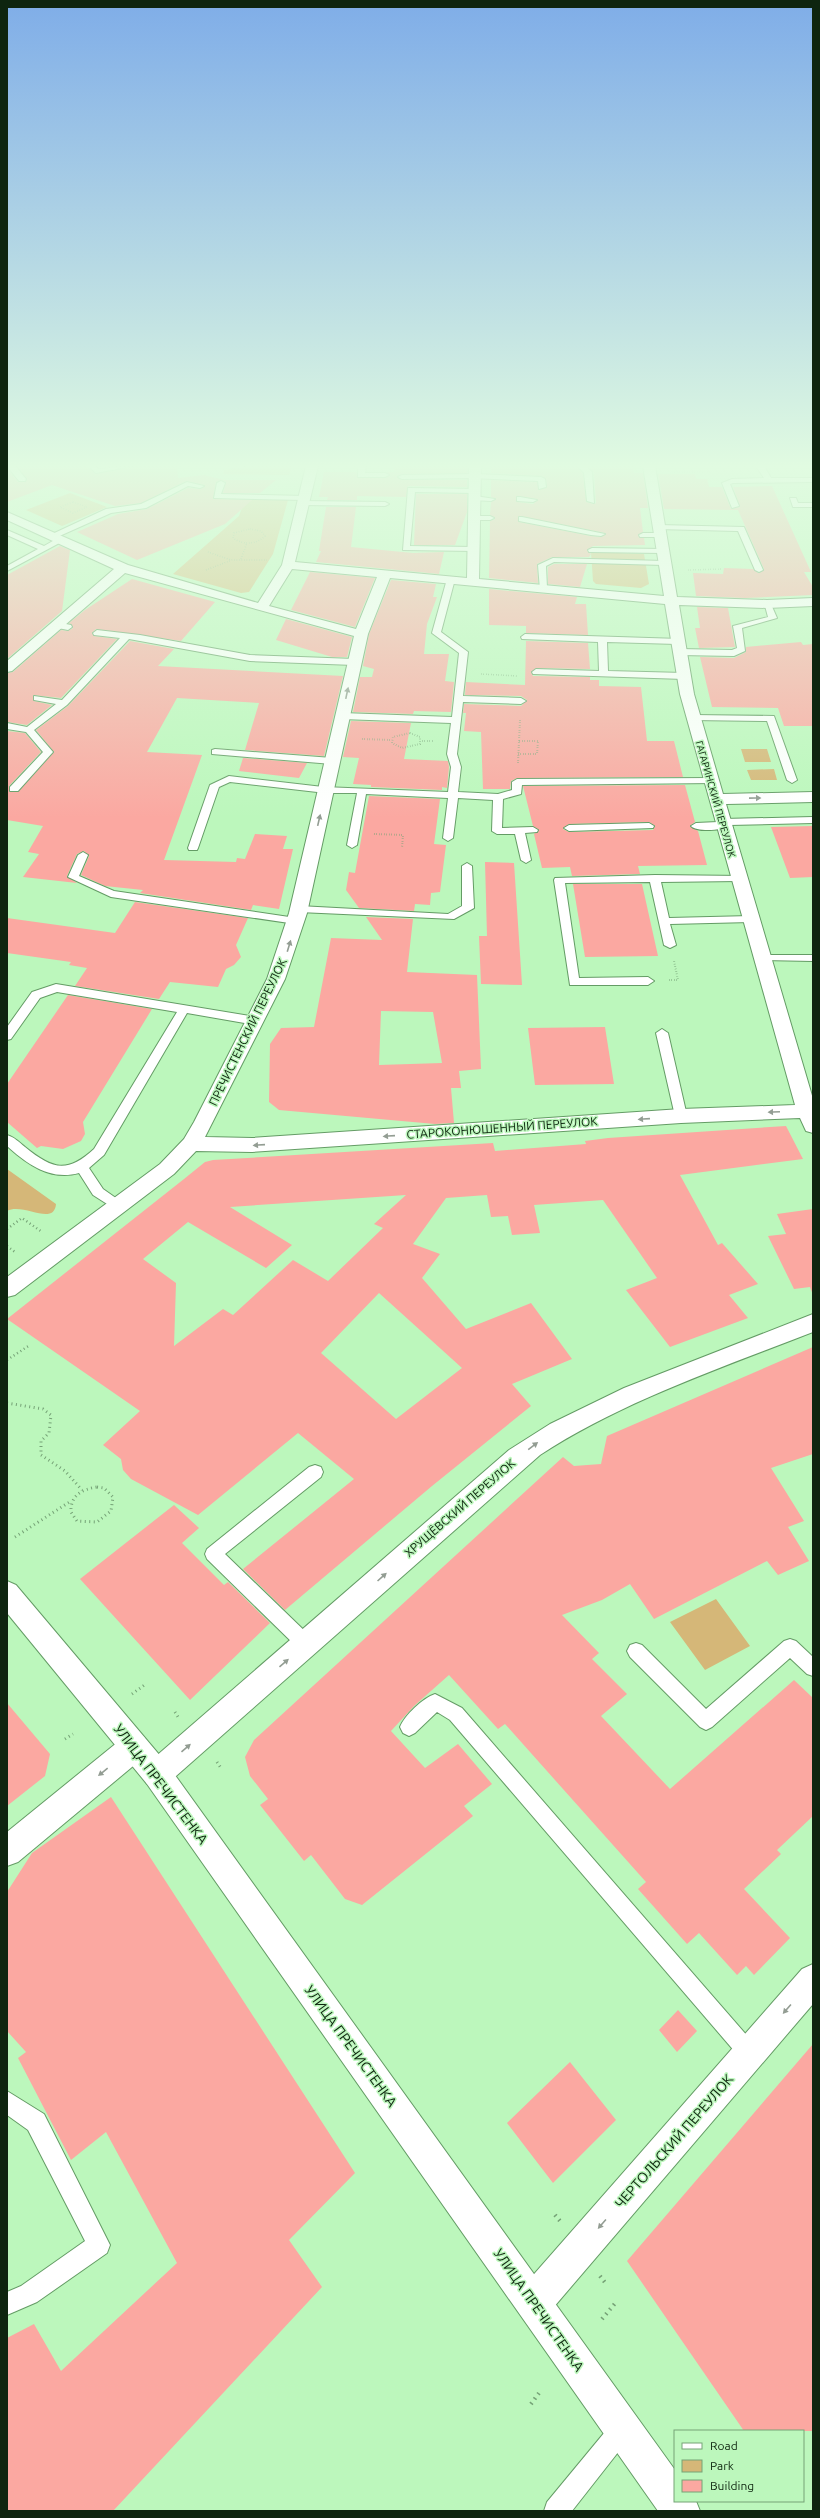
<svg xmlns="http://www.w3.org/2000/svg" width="820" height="2518" font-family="Ubuntu,sans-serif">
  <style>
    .green { fill: #d5b778 }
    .building { fill: #fba8a1; fill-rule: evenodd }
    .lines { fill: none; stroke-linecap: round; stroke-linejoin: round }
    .service-casing { stroke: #649c65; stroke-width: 2 }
    .minor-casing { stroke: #649c65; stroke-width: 2 }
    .secondary-casing { stroke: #649c65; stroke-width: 2 }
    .path-far4 { stroke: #75a276; stroke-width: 1.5; stroke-dasharray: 0.5 2; stroke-linecap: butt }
    .path-far3 { stroke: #75a276; stroke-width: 2; stroke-dasharray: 0.5 2; stroke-linecap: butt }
    .path-far2 { stroke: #75a276; stroke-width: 2.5; stroke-dasharray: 1 3; stroke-linecap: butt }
    .path-far1 { stroke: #75a276; stroke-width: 3; stroke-dasharray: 1 3.5; stroke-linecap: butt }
    .path { stroke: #75a276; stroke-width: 4; stroke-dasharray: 1.5 4.5; stroke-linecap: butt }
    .service { fill: #fff; fill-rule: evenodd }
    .minor { fill: #fff; fill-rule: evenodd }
    .secondary { fill: #fff; fill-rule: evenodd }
    .oneway { fill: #939d93 }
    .labels { text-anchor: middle; stroke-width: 3; stroke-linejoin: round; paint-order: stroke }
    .far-street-label { font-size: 10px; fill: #0e250f; stroke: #bcf7bc }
    .street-label { font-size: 12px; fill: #0e250f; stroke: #bcf7bc }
    .near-street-label { font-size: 14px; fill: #0e250f; stroke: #bcf7bc }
  </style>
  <rect width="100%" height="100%" fill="#bcf7bc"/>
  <!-- green -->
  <path class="green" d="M 255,466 L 292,466 L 289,475 L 223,474 L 224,470 Z
    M 70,493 L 107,507 L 62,526 L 26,510 Z
    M 245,500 L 288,500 L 273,554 L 249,592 L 241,593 L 173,574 L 239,516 Z
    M 591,552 L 644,554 L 649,584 L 641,588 L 596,584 L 593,581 Z
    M 741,749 L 767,749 L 771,762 L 745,762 Z
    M 774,769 L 777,780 L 751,780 L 747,770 Z
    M 7,1169 L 56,1204 C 54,1227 23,1202 7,1211 Z
    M 716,1599 L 750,1646 L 705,1670 L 670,1622 Z"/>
  <!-- building -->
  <path class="building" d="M 17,466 L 87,466 L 96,474 L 133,466 L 177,466 L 178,478 L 204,475 L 224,480 L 276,480 L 260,493 L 223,493 L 226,482 L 222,480 L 216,482 L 213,499 L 252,500 L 225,524 L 137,560 L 77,532 L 118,514 L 147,509 L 188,488 L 200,489 L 205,485 L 186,481 L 141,503 L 115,506 L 52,485 L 7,502 L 7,468 L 18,482 L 25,482 L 27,480 Z
    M 395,466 L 468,466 L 467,473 L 402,474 L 397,476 L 402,480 L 467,480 L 467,487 L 408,486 L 406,497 L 357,496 L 357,500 L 327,500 L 328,497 L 319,497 L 324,472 L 356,472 L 358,478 L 385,478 L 390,476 L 387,472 L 394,472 Z
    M 491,466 L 577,466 L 583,474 L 586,502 L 594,504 L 596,503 L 594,472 L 588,466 L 633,466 L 634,473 L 643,473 L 648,508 L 640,508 L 643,532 L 638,535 L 640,538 L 644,538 L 645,545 L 593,546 L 587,550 L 591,554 L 589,557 L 552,557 L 537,564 L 538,583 L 489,578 L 490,521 L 495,519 L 490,515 L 491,502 L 496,499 L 491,497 L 491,480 L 537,482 L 539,490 L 547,487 L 546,479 L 542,476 L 491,473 ZM 517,496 L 537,499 L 538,500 L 533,504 L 517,502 ZM 519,516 L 605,533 L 606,534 L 601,537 L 591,536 L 519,522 Z
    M 658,474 L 695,474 L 696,479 L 707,479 L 709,487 L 722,487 L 731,509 L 740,507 L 733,487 L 772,486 L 811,572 L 804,572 L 813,587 L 813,595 L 745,598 L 696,596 L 693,573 L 723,574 L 724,568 L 753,569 L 758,573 L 764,569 L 738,510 L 664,509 Z
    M 416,494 L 467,494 L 467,512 L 455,545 L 414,545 Z
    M 326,507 L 356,507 L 351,547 L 413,553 L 444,552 L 439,574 L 316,562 L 321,551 L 319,551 Z
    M 60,546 L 70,550 L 62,611 L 7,659 L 7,575 Z
    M 554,564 L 587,564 L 580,587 L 548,584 L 548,567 Z
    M 310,572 L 375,578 L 355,627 L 291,610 Z
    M 132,579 L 215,602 L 181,641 L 96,629 L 92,633 L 94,636 L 117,639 L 61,698 L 33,695 L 34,701 L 52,705 L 27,725 L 7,722 L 7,673 L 13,672 L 61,630 L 68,631 L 73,628 L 69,623 L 85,610 Z
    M 391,580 L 436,584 L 433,597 L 437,597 L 427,624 L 424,654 L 449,654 L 445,681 L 454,682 L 451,712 L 414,711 L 413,714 L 353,712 L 360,677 L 372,677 L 374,669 L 363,666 L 369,634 Z
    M 489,589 L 577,597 L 575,604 L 586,604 L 588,635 L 526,633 L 526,626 L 489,625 Z
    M 697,607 L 728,608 L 735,647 L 699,648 L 695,628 L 700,628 Z
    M 286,619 L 352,637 L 347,657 L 332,657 L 276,640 Z
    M 130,641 L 174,649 L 158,666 L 343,676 L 324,756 L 245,750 L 259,703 L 177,698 L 147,752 L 202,755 L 164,860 L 236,862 L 237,858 L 245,859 L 255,834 L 287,836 L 283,849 L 293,849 L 279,909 L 253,905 L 251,910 L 140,893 L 143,890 L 105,886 L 81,875 L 89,856 L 84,851 L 77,854 L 67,876 L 77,883 L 23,877 L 39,854 L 28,852 L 43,826 L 7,820 L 7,731 L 25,733 L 41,752 L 9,786 L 9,792 L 18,792 L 54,752 L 36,730 L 68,706 Z
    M 526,641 L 588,643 L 590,669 L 536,668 L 531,672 L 533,676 L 590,677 L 590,680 L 599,680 L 599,686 L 641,687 L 647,741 L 674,741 L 683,777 L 517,778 L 511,781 L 510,789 L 483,789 L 481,732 L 464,731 L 466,713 L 463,713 L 464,704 L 521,706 L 527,700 L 521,696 L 465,695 L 466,682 L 525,685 Z
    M 801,642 L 803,645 L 813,644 L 813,726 L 784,726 L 778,708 L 712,707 L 700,657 L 734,658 L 746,652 L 746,647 Z
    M 351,721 L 411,723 L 404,759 L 448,761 L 449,767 L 447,788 L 442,787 L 442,790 L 371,787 L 371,785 L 353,784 L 359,758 L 343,757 Z
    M 243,758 L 307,763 L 299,778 L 239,771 Z
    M 685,785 L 695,822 L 690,826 L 698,831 L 707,865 L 638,866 L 640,874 L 572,876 L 570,867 L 542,868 L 534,834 L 539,830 L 533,826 L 523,786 ZM 649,822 L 655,826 L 653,830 L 569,832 L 563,829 L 569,824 Z
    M 369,796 L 440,799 L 434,844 L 446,845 L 440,892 L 431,893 L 430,905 L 415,904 L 414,911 L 359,908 L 346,890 L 349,872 L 355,873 Z
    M 813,826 L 813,877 L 790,878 L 771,827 Z
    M 485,862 L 514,863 L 522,985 L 481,984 L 479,936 L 487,936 Z
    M 573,884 L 642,884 L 658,956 L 585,957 Z
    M 135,902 L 248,918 L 236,945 L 241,957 L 234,965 L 226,969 L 218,987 L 170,982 L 159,999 L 75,986 L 87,968 L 69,965 L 71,962 L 7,953 L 7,918 L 115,933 Z
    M 366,917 L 413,919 L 407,972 L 477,975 L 481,1069 L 459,1071 L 461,1088 L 451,1088 L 454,1123 L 435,1124 L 279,1110 L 269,1102 L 270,1044 L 281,1028 L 314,1027 L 331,938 L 382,940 ZM 381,1011 L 433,1012 L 442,1063 L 379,1065 Z
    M 68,995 L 152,1009 L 83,1122 L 85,1134 L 81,1141 L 63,1149 L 41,1146 L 37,1148 L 7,1122 L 7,1084 Z
    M 605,1027 L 614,1084 L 535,1085 L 528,1028 Z
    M 786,1126 L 803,1159 L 680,1175 L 718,1245 L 722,1243 L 758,1284 L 729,1295 L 748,1318 L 670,1347 L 626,1290 L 657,1278 L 603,1200 L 534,1205 L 540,1233 L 512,1235 L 508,1216 L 491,1217 L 487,1195 L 446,1198 L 413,1244 L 440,1254 L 422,1278 L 466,1329 L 531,1303 L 572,1359 L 512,1384 L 531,1406 L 432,1486 L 285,1610 L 243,1569 L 354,1479 L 298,1433 L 198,1515 L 131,1479 L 123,1470 L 121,1459 L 103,1445 L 140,1411 L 7,1319 L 184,1179 L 205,1162 L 213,1160 L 493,1143 L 495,1151 L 586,1144 L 585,1141 L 608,1138 ZM 406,1195 L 374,1224 L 383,1228 L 328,1281 L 293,1260 L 233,1315 L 223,1309 L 174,1346 L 176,1283 L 143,1259 L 188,1222 L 266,1268 L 292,1245 L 230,1207 ZM 379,1293 L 462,1368 L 396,1419 L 321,1353 Z
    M 813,1209 L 813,1295 L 810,1287 L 794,1289 L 768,1236 L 786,1234 L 777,1214 Z
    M 813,1347 L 813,1454 L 771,1468 L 804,1521 L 788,1527 L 809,1561 L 778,1575 L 767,1561 L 654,1619 L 630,1584 L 602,1600 L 562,1615 L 599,1653 L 592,1659 L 627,1694 L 601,1716 L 670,1789 L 794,1680 L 813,1698 L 813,1816 L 777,1850 L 781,1854 L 744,1889 L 790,1938 L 754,1975 L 746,1966 L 737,1975 L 699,1933 L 687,1944 L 638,1889 L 646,1882 L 505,1724 L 498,1729 L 449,1675 L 414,1706 L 391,1731 L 425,1768 L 458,1744 L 492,1784 L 464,1806 L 473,1816 L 362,1905 L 345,1899 L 311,1855 L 304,1861 L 260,1805 L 268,1799 L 250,1776 L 245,1757 L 254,1740 L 563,1457 L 574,1466 L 601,1464 L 607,1436 Z
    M 174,1505 L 199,1528 L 182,1543 L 224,1585 L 228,1582 L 270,1623 L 190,1700 L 80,1579 Z
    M 7,1703 L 50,1754 L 45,1776 L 7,1806 Z
    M 111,1797 L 355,2173 L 289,2240 L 322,2287 L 113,2511 L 7,2511 L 7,2338 L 34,2324 L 61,2371 L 177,2263 L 106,2132 L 71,2160 L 18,2058 L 26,2052 L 7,2031 L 7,1892 L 32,1853 Z
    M 678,2010 L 697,2031 L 677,2052 L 659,2030 Z
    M 813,2044 L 813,2431 L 744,2431 L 627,2261 Z
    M 570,2062 L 616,2120 L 553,2183 L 507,2123 Z"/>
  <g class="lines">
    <defs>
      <path id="service" d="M 7,466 L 15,466 L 26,479 L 25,481 L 19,481 Z
        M 88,466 L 96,466 L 98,469 L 132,466 L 96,473 Z
        M 358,466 L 366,466 L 365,473 L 385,473 L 389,475 L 385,477 L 358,477 Z
        M 578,466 L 586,466 L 592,472 L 594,503 L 587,501 L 584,473 Z
        M 756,466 L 764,466 L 771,478 L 813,478 L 813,482 L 733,483 L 730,484 L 739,506 L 732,508 L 722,483 L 732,479 L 764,478 Z
        M 475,474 L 541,477 L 545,479 L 546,487 L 539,489 L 538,481 L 472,478 L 402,479 L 398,477 L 402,475 Z
        M 221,481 L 225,483 L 221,494 L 305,496 L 309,498 L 305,500 L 214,498 L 217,483 Z
        M 187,482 L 204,486 L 200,488 L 188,486 L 146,508 L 111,513 L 55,538 L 48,536 L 106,509 L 141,504 Z
        M 408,488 L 478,489 L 478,493 L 475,493 L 415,492 L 410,546 L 473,547 L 477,549 L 476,551 L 403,550 Z
        M 475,496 L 495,499 L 491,501 L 472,500 L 472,496 Z
        M 520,497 L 537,500 L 533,502 L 517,501 L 517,497 Z
        M 790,498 L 796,498 L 798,503 L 813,503 L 813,507 L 793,507 Z
        M 303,501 L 385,502 L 389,504 L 385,506 L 300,505 L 299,503 Z
        M 474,516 L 490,516 L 494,518 L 490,520 L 471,520 L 471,516 Z
        M 522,517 L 605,534 L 601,536 L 591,535 L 519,521 L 519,517 Z
        M 659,525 L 744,527 L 763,570 L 759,572 L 755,570 L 738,531 L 656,529 L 656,525 Z
        M 7,530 L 44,546 L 58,538 L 65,540 L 7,571 L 7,566 L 38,549 L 7,535 Z
        M 643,533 L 660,533 L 664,535 L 660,537 L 640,537 L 639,535 Z
        M 592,548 L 663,549 L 667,551 L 663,553 L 589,552 L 588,550 Z
        M 553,558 L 664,561 L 668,563 L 664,565 L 554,562 L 546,566 L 547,588 L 540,590 L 538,565 Z
        M 451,577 L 455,579 L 441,632 L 468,652 L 463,696 L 521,698 L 526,701 L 521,704 L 463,702 L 457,754 L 461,767 L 458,792 L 498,794 L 512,790 L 512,782 L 517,779 L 711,778 L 715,779 L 715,783 L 522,785 L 521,794 L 503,799 L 502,828 L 533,827 L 538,830 L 537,832 L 525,833 L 531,860 L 526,863 L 521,860 L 515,834 L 497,834 L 492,831 L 493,800 L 458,798 L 453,838 L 448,841 L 443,838 L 448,798 L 366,794 L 357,845 L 352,848 L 347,845 L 357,793 L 326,793 L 230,782 L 219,787 L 198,848 L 197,850 L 189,850 L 188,848 L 210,785 L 229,776 L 323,787 L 448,792 L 451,767 L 447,754 L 451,723 L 342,719 L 337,716 L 342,713 L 452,717 L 459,653 L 432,633 L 447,579 Z
        M 764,602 L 770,602 L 777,618 L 742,628 L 745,651 L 734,656 L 679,655 L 675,652 L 679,649 L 732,650 L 737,648 L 733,626 L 768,617 Z
        M 56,622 L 71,625 L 72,627 L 68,630 L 53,627 L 52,625 Z
        M 97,630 L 140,635 L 250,655 L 354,659 L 358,662 L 354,665 L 250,661 L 129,639 L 67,705 L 34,730 L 53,752 L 18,791 L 10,791 L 10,787 L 43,752 L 26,732 L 7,729 L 7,723 L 27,727 L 56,704 L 34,700 L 34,696 L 62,700 L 120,638 L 94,635 L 93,633 Z
        M 525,634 L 680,639 L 681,641 L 677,644 L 607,642 L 608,671 L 684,673 L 689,676 L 684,679 L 533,674 L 532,672 L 536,669 L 599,671 L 598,642 L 522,639 L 521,637 Z
        M 694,715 L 774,716 L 797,780 L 792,783 L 787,780 L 767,721 L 691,720 L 691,716 Z
        M 215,749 L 332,758 L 337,761 L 332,764 L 212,754 L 212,750 Z
        M 813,817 L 813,823 L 729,825 C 724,831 696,832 691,826 L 696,823 L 718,822 L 723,819 Z
        M 649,823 L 654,826 L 653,828 L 569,831 L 564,828 L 569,825 Z
        M 83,852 L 88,855 L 79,876 L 114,891 L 296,918 L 302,921 L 296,924 L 111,897 L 68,877 L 78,855 Z
        M 467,863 L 472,866 L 474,908 L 454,919 L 299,912 L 293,909 L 299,906 L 448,914 L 462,906 L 462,866 Z
        M 655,875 L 743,876 L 744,878 L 739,881 L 661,882 L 669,918 L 751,916 L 757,919 L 751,922 L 670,924 L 676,945 L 670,948 L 664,945 L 650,882 L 565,883 L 579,978 L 648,977 L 654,981 L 648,985 L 570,985 L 554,880 L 555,878 Z
        M 762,955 L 813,955 L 813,961 L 758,960 L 756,958 Z
        M 56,984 L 256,1017 L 262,1021 L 256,1025 L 187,1013 L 104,1155 L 89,1168 L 103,1189 L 123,1203 L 125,1206 L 123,1209 L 118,1211 L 93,1195 L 79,1173 C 50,1181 27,1164 7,1146 L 7,1135 C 14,1137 19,1142 25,1147 C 52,1169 67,1174 94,1149 L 177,1012 L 57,992 L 40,998 L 11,1039 L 7,1040 L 7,1027 L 32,992 Z
        M 662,1029 L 668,1033 L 687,1116 L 681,1120 L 675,1116 L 656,1033 Z
        M 315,1465 L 321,1467 L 323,1472 L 321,1477 L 225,1554 L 312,1638 L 315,1644 L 312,1650 L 306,1652 L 300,1650 L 207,1559 L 205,1554 L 207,1549 L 309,1467 Z
        M 790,1639 L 796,1641 L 813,1657 L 813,1676 L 807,1674 L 790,1658 L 712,1727 L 706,1730 L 700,1727 L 630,1657 L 627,1651 L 630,1645 L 636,1643 L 642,1645 L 706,1709 L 784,1641 Z
        M 435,1694 L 462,1708 L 756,2046 L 759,2053 L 756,2060 L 749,2063 L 742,2060 L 450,1720 L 437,1712 L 415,1733 L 409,1736 L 403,1733 L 400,1727 C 405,1715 423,1698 435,1694 Z
        M 7,2091 L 44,2114 L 110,2245 L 107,2253 L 37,2302 L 7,2315 L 7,2292 L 21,2286 L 85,2241 L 28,2130 L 7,2115 Z
        M 622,2417 L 630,2421 L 634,2429 L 630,2437 L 572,2511 L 544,2511 L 547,2502 L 614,2421 Z"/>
      <path id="minor" d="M 306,466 L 318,466 L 295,562 L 467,578 L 469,466 L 481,466 L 479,579 L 664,596 L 643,466 L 655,466 L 677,597 L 767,600 L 813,598 L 813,606 L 767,608 L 679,605 L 694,694 L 723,794 L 813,792 L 813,802 L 726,804 L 813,1099 L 813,1133 L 806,1131 L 800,1118 L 681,1123 L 252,1152 L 196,1151 L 174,1174 L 15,1295 L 7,1297 L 7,1277 L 160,1164 L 184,1139 L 194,1122 L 267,979 L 289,913 L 354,636 L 125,573 L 12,671 L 7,672 L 7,661 L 114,569 L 7,520 L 7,512 L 128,565 L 258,603 L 282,565 ZM 292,569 L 377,577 L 356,629 L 269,606 ZM 390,578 L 665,604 L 680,694 L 795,1105 L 681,1109 L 252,1138 L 205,1137 L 285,979 L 307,913 L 368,634 Z
        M 813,1314 L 813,1332 C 721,1368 623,1401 540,1455 L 167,1784 L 157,1788 L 147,1784 L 143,1774 L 147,1764 L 509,1450 L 550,1424 L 624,1388 Z
        M 134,1733 L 144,1737 L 148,1747 L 144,1757 L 18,1862 L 7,1866 L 7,1832 L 124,1737 Z
        M 813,1964 L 813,2004 L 547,2315 L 534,2320 L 521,2315 L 516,2302 L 521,2289 L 802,1969 Z"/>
      <path id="secondary" d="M 7,1581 L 16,1585 L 167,1764 L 675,2470 L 675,2501 L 696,2501 L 700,2511 L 658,2511 L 147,1784 L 7,1613 Z"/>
    </defs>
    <!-- service casing -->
    <use href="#service" class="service-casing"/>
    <!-- minor casing -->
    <use href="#minor" class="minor-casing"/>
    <!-- secondary casing -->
    <use href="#secondary" class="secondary-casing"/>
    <!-- path-far4 -->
    <path class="path-far4" d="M 232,468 L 246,466
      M 672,472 L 711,472
      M 73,502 L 87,507 L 73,513 L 60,507 Z
      M 250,529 L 261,531 L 265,536 C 256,545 243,545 233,538 L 234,533 Z
      M 208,552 L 231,560
      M 241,559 L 247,543
      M 206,570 L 232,560 L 267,560
      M 688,570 L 723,569
      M 481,674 L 518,676"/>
    <!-- path-far3 -->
    <path class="path-far3" d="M 410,733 L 420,737 L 420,744 L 402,748 L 392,743 L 393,737 Z
      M 362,739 L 391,740
      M 422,741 L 433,741
      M 518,754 L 537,754 L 538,741 L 519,741
      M 518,763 L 520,720
      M 374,834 L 403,835 L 402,848
      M 669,980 L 678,980 L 674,961"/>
    <!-- path-far2 -->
    <path class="path-far2" d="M 7,1229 L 22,1218 L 42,1232
      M 7,1246 L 15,1252
      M 7,1360 L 30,1345"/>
    <!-- path-far1 -->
    <path class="path-far1" d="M 7,1403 L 43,1409 L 51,1415 L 49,1433 L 41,1441 L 41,1455 L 65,1471 L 82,1490
      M 97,1487 L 104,1488 L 113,1497 L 111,1511 L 97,1522 L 77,1521 L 71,1512 C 70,1496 82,1489 97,1487 Z
      M 15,1537 L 71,1501
      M 132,1694 L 146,1684
      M 175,1712 L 178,1717
      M 65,1739 L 73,1734
      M 217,1762 L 221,1768"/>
    <!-- path -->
    <path class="path" d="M 555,2215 L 560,2221
      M 600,2276 L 607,2285
      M 602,2319 L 617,2301
      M 531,2404 L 539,2393"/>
    <!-- service -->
    <use href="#service" class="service"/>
    <!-- minor -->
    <use href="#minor" class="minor"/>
    <!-- secondary -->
    <use href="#secondary" class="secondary"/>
  </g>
  <!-- one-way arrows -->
  <defs><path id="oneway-solid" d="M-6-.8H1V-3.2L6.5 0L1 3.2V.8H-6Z"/></defs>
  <g class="oneway">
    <use href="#oneway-solid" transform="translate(347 693) rotate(-78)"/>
    <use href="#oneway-solid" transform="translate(755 798) rotate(-1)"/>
    <use href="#oneway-solid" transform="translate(319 820) rotate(-77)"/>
    <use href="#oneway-solid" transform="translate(289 946) rotate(-73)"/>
    <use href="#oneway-solid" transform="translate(774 1112) rotate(178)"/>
    <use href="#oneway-solid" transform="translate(644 1119) rotate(176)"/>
    <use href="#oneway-solid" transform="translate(389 1136) rotate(176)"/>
    <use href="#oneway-solid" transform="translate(259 1145) rotate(176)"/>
    <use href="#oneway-solid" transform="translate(533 1446) rotate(-37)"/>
    <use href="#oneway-solid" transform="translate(382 1577) rotate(-42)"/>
    <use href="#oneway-solid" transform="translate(284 1663) rotate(-41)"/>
    <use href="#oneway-solid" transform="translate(186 1748) rotate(-41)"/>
    <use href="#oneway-solid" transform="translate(103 1772) rotate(141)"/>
    <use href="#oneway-solid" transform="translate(787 2009) rotate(131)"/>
    <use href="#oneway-solid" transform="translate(602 2224) rotate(131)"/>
  </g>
  <!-- sky -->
  <linearGradient id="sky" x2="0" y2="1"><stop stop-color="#7fade8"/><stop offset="0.57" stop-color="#e1fbe1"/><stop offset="1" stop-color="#e1fbe1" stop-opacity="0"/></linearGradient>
  <rect width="820" height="818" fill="url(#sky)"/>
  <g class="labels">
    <!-- far-street labels -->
    <g class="far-street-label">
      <text transform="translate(716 799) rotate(74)" y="4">ГАГАРИНСКИЙ ПЕРЕУЛОК</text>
    </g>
    <!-- street labels -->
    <g class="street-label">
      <text transform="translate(248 1032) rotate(-64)" y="4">ПРЕЧИСТЕНСКИЙ ПЕРЕУЛОК</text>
      <text transform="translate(502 1128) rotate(-4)" y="4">СТАРОКОНЮШЕННЫЙ ПЕРЕУЛОК</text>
      <text transform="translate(460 1508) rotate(-41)" y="4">ХРУЩЁВСКИЙ ПЕРЕУЛОК</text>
    </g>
    <!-- near-street labels -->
    <g class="near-street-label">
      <text transform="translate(161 1784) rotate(53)" y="5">УЛИЦА ПРЕЧИСТЕНКА</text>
      <text transform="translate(351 2046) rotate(54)" y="5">УЛИЦА ПРЕЧИСТЕНКА</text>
      <text transform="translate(674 2141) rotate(-49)" y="5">ЧЕРТОЛЬСКИЙ ПЕРЕУЛОК</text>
      <text transform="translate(539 2310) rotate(55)" y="5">УЛИЦА ПРЕЧИСТЕНКА</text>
    </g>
  </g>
  <!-- border -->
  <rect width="820" height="2518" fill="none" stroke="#0e250f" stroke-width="16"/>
  <!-- legend -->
  <rect x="674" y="2430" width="130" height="72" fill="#bcf7bc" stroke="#76a377"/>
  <rect x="682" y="2443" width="20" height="6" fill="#ffffff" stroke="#76a377"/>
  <text x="710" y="2450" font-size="12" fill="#0e250f">Road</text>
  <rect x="682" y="2460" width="20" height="12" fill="#d5b778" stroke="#76a377"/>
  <text x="710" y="2470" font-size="12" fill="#0e250f">Park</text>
  <rect x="682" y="2480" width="20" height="12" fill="#fba8a1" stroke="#76a377"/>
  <text x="710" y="2490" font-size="12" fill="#0e250f">Building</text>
</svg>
